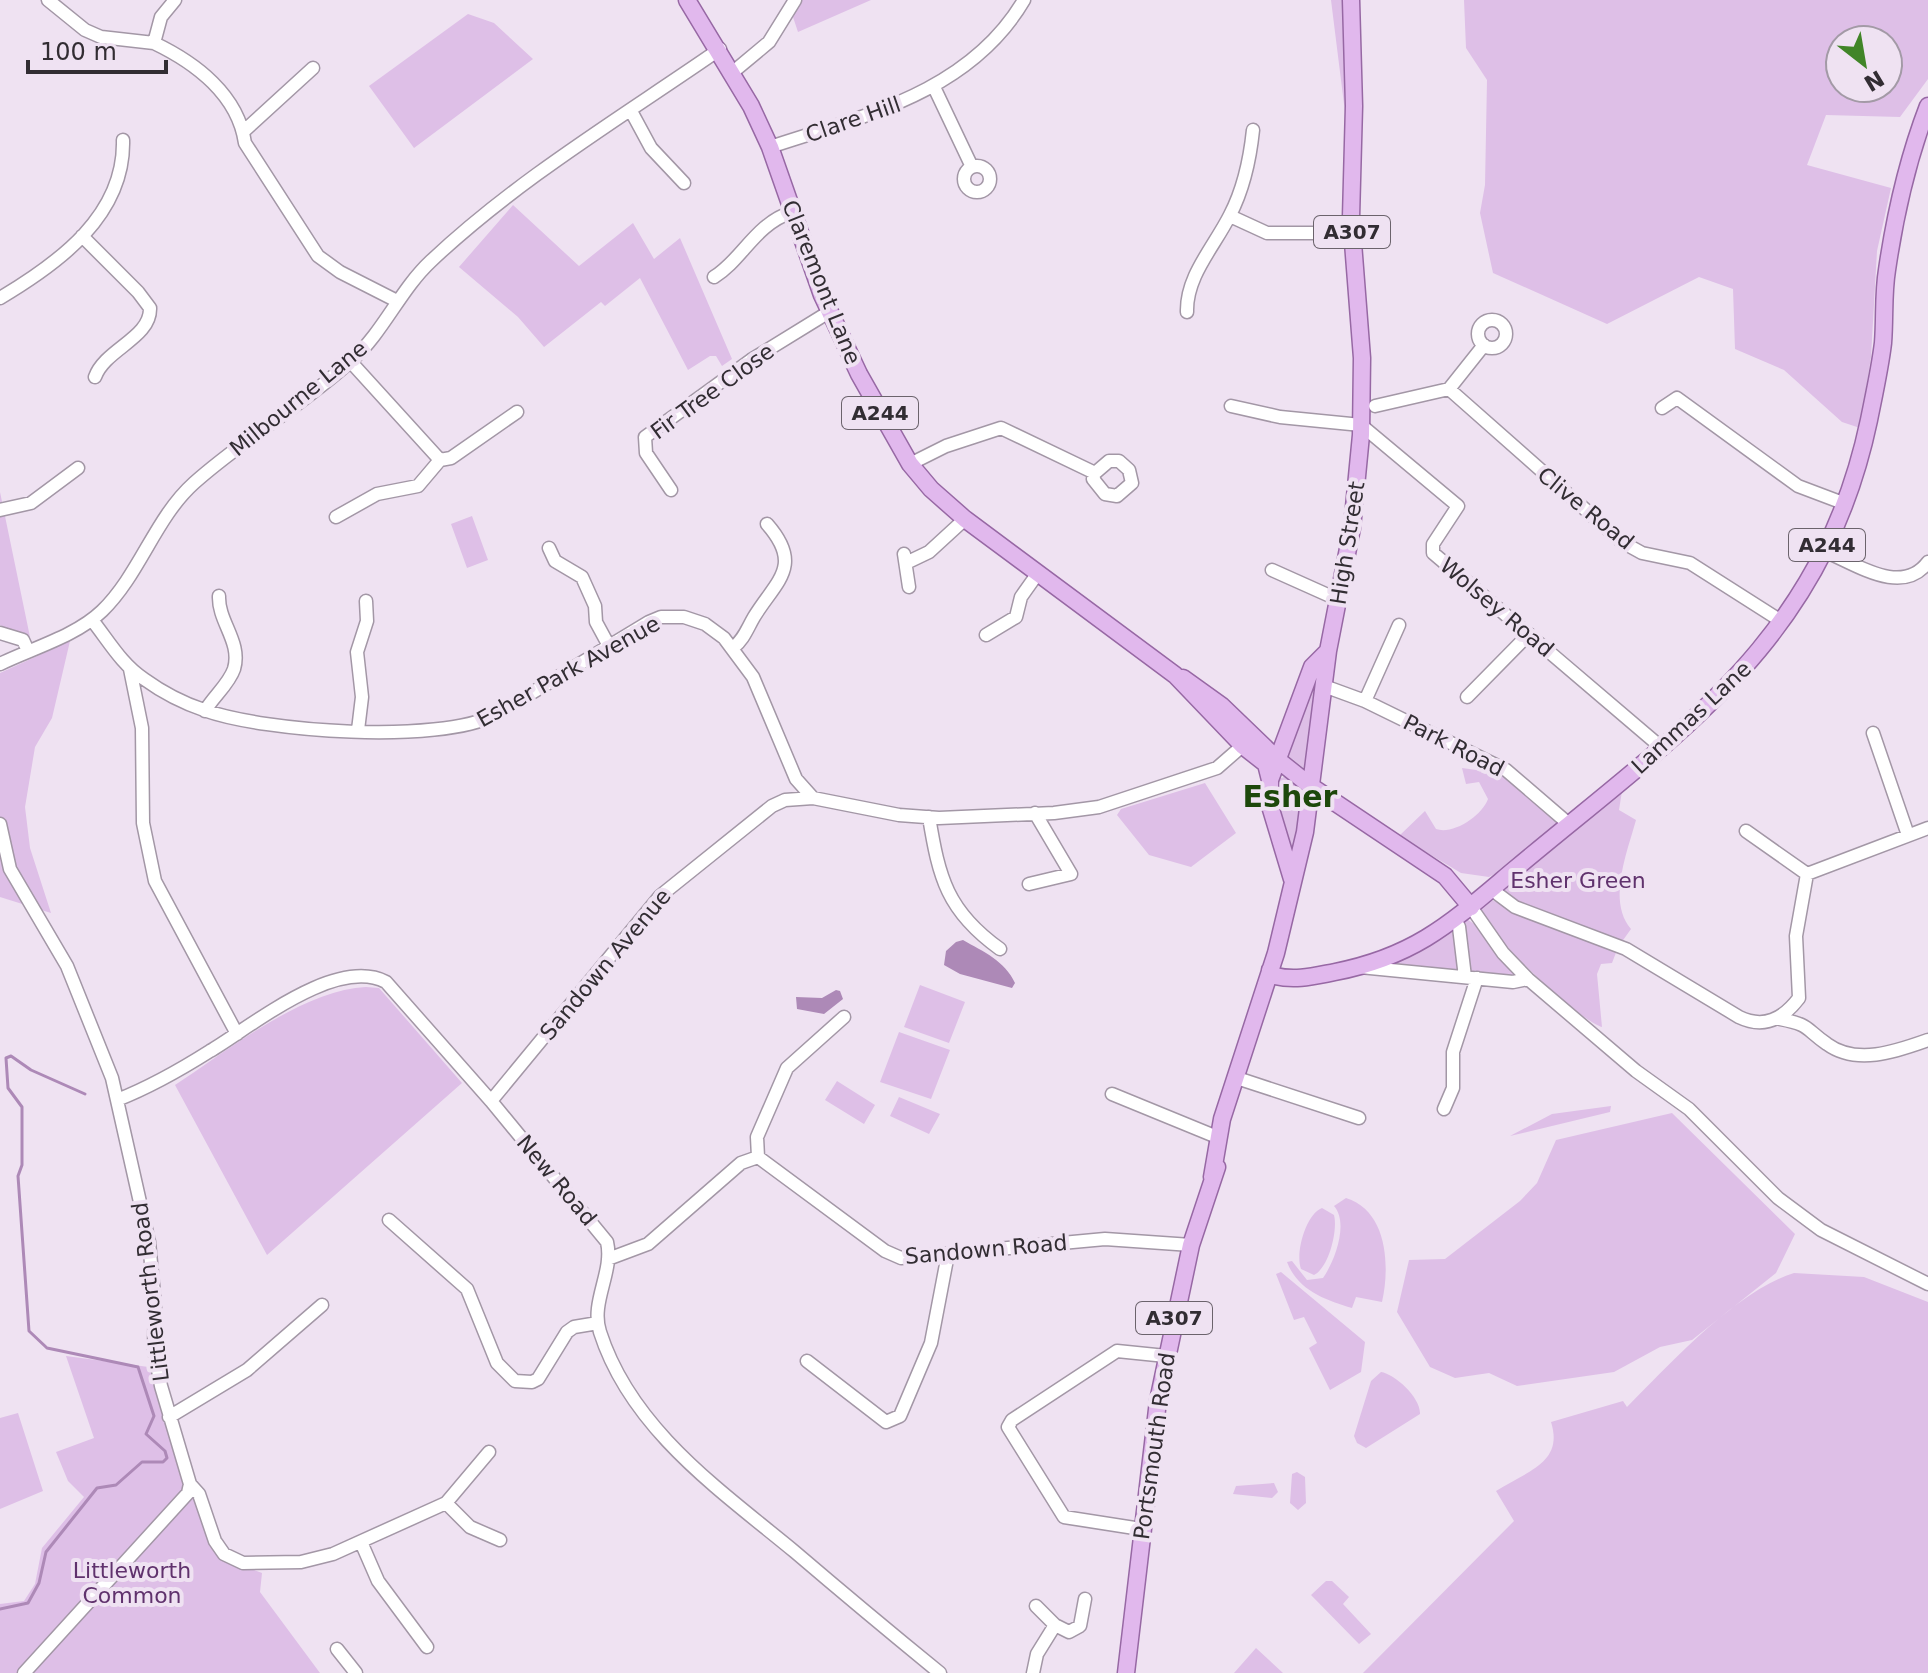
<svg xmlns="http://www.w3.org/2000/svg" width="1928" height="1673" font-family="'DejaVu Sans',sans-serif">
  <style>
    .green { fill: #debfe7; fill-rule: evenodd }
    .water { fill: #ad89b7 }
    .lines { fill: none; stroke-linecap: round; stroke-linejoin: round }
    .stream { stroke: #ad89b7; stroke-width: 3 }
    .minor-casing { stroke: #a397a6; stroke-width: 15 }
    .major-casing { stroke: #9768a4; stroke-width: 19 }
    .minor { stroke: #fff; stroke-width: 12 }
    .major { stroke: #e1b8ed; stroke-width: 16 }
    .labels { text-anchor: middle; stroke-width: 8; stroke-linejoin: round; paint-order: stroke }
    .shield { fill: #efe2f2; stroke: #6b636c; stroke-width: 2 }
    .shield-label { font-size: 20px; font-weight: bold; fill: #322d33 }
    .street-label { font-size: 22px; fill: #322d33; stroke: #efe2f2 }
    .park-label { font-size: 22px; fill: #60326d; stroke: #efe2f2 }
    .district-label { font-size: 30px; font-weight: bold; fill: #1d480b; stroke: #efe2f2 }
  </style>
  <rect width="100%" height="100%" fill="#efe2f2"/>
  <!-- green -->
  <path class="green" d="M 800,0 L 871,0 L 798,32 L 793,17 Z
    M 1331,0 L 1343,0 L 1345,112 Z
    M 1464,0 L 1928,0 L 1928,79 L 1900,117 L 1826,115 L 1807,165 L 1891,188 L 1877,251 L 1871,357 L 1860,428 L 1842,422 L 1784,370 L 1735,349 L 1733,289 L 1699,277 L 1607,324 L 1493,273 L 1480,213 L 1485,185 L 1487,80 L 1466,48 ZM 1840,40 L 1888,40 L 1888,88 L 1840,88 Z
    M 468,14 L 494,23 L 533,59 L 414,148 L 369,86 Z
    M 513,205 L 579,266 L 633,223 L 654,259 L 680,238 L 732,359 L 722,366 L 716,356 L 710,356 L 688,370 L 640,278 L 605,306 L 601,302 L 544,347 L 518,317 L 459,267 Z
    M 0,492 L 30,637 L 16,635 L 0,625 Z
    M 472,516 L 488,560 L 467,568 L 451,524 Z
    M 70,641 L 52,718 L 35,747 L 25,807 L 30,848 L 51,913 L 0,897 L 0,673 Z
    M 1319,668 L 1307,764 L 1305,769 L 1287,755 Z
    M 1462,768 L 1505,774 L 1559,822 L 1505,868 L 1489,877 L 1461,873 L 1399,836 L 1425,811 L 1436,829 C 1453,835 1482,816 1488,799 L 1479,782 L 1466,784 Z
    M 1287,776 L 1303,789 L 1293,850 L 1279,810 L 1278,779 Z
    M 1205,783 L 1236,833 L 1191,867 L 1149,855 L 1117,815 L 1121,809 Z
    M 1622,791 L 1619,810 L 1636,820 C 1627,853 1607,901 1631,929 L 1621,943 L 1515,903 L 1503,893 L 1503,888 Z
    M 1489,899 L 1617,950 L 1612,963 L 1601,964 L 1597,974 L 1602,1027 C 1578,1020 1483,931 1481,907 Z
    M 1467,919 L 1474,924 L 1516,978 L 1470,972 L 1461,921 Z
    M 1453,925 L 1459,973 L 1376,965 Z
    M 920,985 L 965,1002 L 949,1043 L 904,1027 Z
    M 366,987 L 379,988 L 462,1083 L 267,1255 L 175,1085 C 227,1051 302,990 366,987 Z
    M 899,1032 L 950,1050 L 931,1099 L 880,1082 Z
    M 837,1081 L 875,1105 L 864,1124 L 825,1100 Z
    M 899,1097 L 940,1114 L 929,1134 L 890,1116 Z
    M 1611,1106 L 1610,1112 L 1510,1136 L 1552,1114 Z
    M 1672,1113 L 1795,1234 L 1776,1273 L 1692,1340 L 1660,1347 L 1614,1372 L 1517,1386 L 1489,1373 L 1455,1378 L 1430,1367 L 1397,1312 L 1409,1260 L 1445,1259 L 1520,1201 L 1537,1183 L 1556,1140 Z
    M 1346,1198 C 1388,1211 1390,1267 1382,1302 L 1356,1297 L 1352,1308 C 1326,1300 1298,1291 1287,1262 L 1292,1261 L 1307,1280 L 1323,1278 C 1335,1261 1349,1223 1334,1206 Z
    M 1322,1208 L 1334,1215 C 1338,1230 1329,1268 1314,1275 L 1301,1269 C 1295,1253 1306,1214 1322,1208 Z
    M 1281,1272 L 1365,1342 L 1361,1372 L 1330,1390 L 1309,1348 L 1317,1343 L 1304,1317 L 1294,1320 L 1276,1274 Z
    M 1794,1273 L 1864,1277 L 1928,1302 L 1928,1673 L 1363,1673 L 1514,1521 L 1496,1491 C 1527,1471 1564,1463 1551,1422 L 1623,1401 L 1627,1407 C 1670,1364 1736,1291 1794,1273 Z
    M 66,1356 L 156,1368 L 215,1541 L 243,1566 L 262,1573 L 260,1592 L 320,1673 L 0,1673 L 0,1604 L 24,1601 L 35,1584 L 42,1548 L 84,1497 L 68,1481 L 56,1452 L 94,1438 Z
    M 1381,1372 C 1395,1374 1421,1398 1420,1414 L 1366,1448 L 1357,1443 L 1354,1436 L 1371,1381 Z
    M 18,1413 L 43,1491 L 0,1509 L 0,1418 Z
    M 1297,1472 L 1305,1477 L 1306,1503 L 1298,1510 L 1290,1503 L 1292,1474 Z
    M 1274,1483 L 1278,1492 L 1272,1498 L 1233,1494 L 1236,1486 Z
    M 1326,1581 L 1332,1581 L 1349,1597 L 1343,1604 L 1371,1634 L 1359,1644 L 1311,1595 Z
    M 1256,1648 L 1283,1673 L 1234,1673 Z"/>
  <!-- water -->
  <path class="water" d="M 963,940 C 984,952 1005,961 1015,983 L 1012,988 L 960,974 L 944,965 L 946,951 L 956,942 Z
    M 836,990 L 840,991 L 843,999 L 824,1014 L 797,1009 L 796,997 L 822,998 Z"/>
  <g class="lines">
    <!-- stream -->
    <path class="stream" d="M 0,1609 L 28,1603 L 39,1583 L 46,1552 L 97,1488 L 116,1485 L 142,1462 L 163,1462 L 167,1458 L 165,1451 L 146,1434 L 154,1416 L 138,1367 L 47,1348 L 29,1331 L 18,1176 L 22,1165 L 22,1107 L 8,1088 L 6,1058 L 11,1056 L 31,1070 L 85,1094"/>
    <defs>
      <path id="minor" d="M 48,0 L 85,30 L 101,37 L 154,43 L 161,17 L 175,0
        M 154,43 C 196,63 238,95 245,143 L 318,256 L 340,272 L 397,301
        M 733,72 L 769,42 L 795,0
        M 934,87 L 972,167
        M 631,111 L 651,148 L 684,183
        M 244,131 L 313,68
        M 770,147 C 864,116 970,92 1024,0
        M964 179a13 13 0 1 1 26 0a13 13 0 1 1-26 0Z
        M 1230,216 L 1267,233 L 1352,233
        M 82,236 L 138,292 L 150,308 C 151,338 105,349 95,377
        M 714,277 C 742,260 755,224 792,212
        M 0,298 C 59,263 125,215 123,140
        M 1187,312 C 1186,276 1214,247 1230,215 C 1244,188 1250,159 1253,130
        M1478 334a14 14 0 1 1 28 0a14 14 0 1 1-28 0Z
        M 350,361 L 440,460
        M 1449,389 L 1484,345
        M 1231,406 L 1280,417 L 1361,425 L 1458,506 L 1433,544 L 1433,553 L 1662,748
        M 1375,406 L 1449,389 L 1622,542 L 1642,553 L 1690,563 L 1781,621
        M 1662,408 L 1677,398 L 1798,486 L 1843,503
        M 440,460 L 451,458 L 517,412
        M 910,464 L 946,446 L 1001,428 L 1095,473 L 1109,461 L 1119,461 L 1129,470 L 1132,483 L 1117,496 L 1105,494 L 1093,479 L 1095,473
        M 671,490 L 646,453 L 645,437 L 751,360 L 829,312
        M 0,510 L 31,503 L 78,468
        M 336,517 L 377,494 L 418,486 L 440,460
        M 549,548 L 555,561 L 582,577 L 595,606 L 596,622 L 609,646
        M 1824,551 C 1856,564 1902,597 1928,562
        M 904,554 L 909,587
        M 906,563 L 929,552 L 965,519
        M 1272,570 L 1339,600
        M 92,620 C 108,640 122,665 144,679 C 162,692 183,703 204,710 C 265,732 438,744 495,715 L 649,622 L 661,617 L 684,617 L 705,624 L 724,638 L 753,677 L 796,779 L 813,798 L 899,815 L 939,818 L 1054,813 L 1099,807 L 1217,768 L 1248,741
        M 0,633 L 23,640 L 28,651
        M 986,635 L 1016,617 L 1021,597 L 1038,573
        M 733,648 C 744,639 747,629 754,617 C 776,581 804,566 767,524
        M 0,664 C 33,648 76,636 102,611 C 140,574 155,518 194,483 C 243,439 303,405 352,360 C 384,331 400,290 431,261 C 518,179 622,117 720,49
        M 130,669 L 142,728 L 143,823 L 155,881 L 237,1034
        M 1324,686 L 1365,701 L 1506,770 L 1570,825
        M 1467,697 L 1529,634
        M 1365,701 L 1399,625
        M 205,711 C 213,697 229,684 234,669 C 242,642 218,622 219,596
        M 358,730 L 362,697 L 357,652 L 367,621 L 366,601
        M 1873,733 L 1908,835
        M 929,817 C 939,878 947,911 1000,949
        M 0,824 L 10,869 L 67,966 L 112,1078 L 149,1242 L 155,1305 L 154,1349 L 161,1386 L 190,1484 L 188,1493 L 24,1673
        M 1746,831 L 1807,874
        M 1029,884 L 1071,874 L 1035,813
        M 1491,889 L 1515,907 L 1626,949 L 1739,1017 C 1764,1029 1783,1019 1799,998 L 1796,936 L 1807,874 L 1928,828
        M 1471,907 L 1503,953 L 1528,979 L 1636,1071 L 1689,1109 L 1778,1198 L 1821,1230 L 1928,1284
        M 1455,919 L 1459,927 L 1465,977
        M 1360,967 L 1513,982 L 1528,979
        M 1780,1019 C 1811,1025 1804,1028 1827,1044 C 1857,1066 1897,1051 1928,1040
        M 1243,1080 L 1359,1118
        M 1112,1094 L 1217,1137
        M 117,1100 C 150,1087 180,1070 210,1051 C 252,1026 336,956 386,982 L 491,1101 L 607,1242 C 614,1272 590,1302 600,1332 C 631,1429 720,1490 795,1552 C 843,1593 891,1633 940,1673
        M 491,1101 L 660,896 L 772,806 L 785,800 L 813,798
        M 1444,1109 L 1453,1088 L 1453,1052 L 1477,978
        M 758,1157 L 757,1137 L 787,1068 L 844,1017
        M 389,1220 L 467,1289 L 497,1363 L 515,1381 L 532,1382 L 538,1379 L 567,1332 L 574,1327 L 598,1323
        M 608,1259 L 648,1244 L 741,1163 L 758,1157 L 885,1251 L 901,1258 L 1105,1239 L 1191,1245
        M 807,1361 L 886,1422 L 900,1416 L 931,1343 L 948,1254
        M 169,1417 L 247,1370 L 322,1305
        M 190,1484 L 199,1494 L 215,1541 L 224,1554 L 243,1563 L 301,1562 L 333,1554 L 446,1503 L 489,1452
        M 446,1503 L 470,1527 L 500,1540
        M 1141,1529 L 1064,1517 L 1008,1427 L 1012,1420 L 1117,1351 L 1166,1356
        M 361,1542 L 378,1581 L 427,1647
        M 1036,1606 L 1055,1625 L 1069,1632 L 1080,1626 L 1085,1599
        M 337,1649 L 356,1673
        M 1033,1673 L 1037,1654 L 1055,1625"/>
      <path id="major" d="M 687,0 L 751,106 L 770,147 L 822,295 L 859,374 L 910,464 L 931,489 L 965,519 L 1175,675 L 1243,746 L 1266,764 L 1270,780
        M 1183,678 L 1222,706 L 1278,760 L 1312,787 L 1445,876 L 1471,907
        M 1292,879 L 1270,806 L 1270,780 L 1312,667 L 1328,651
        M 1270,970 L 1275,976 C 1296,981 1314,976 1335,972 C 1417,956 1453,921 1515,869 C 1677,733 1822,643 1869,420 C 1874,395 1880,368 1883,343 C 1885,318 1883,294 1887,270 C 1895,215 1908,158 1928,106
        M 1212,1177 L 1222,1119 L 1276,953 L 1305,832 L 1328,651 L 1352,528 L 1361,435 L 1362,358 L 1351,217 L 1354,106 L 1351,0
        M 1126,1673 L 1158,1401 L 1191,1245 L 1217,1167"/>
    </defs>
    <!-- minor casing -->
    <use href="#minor" class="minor-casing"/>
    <!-- major casing -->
    <use href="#major" class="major-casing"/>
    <!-- minor -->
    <use href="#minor" class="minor"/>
    <!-- major -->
    <use href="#major" class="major"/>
  </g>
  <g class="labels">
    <!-- shield labels -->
    <g class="shield">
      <rect x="1314" y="216" width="76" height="32" rx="6"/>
      <rect x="842" y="397" width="76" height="32" rx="6"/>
      <rect x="1789" y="529" width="76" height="32" rx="6"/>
      <rect x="1136" y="1302" width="76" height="32" rx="6"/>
    </g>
    <g class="shield-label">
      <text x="1352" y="239">A307</text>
      <text x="880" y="420">A244</text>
      <text x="1827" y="552">A244</text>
      <text x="1174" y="1325">A307</text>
    </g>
    <!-- street labels -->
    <g class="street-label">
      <text transform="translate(853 119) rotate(-19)" y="8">Clare Hill</text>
      <text transform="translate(822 282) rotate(68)" y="8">Claremont Lane</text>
      <text transform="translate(712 391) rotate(-36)" y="8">Fir Tree Close</text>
      <text transform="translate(298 398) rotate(-39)" y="8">Milbourne Lane</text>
      <text transform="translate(1586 508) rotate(39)" y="8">Clive Road</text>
      <text transform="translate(1347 543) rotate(-81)" y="8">High Street</text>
      <text transform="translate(1497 607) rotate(40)" y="8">Wolsey Road</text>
      <text transform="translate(568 671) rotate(-29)" y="8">Esher Park Avenue</text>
      <text transform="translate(1691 717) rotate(-43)" y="8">Lammas Lane</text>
      <text transform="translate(1454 745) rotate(27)" y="8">Park Road</text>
      <text transform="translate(605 964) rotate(-50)" y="8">Sandown Avenue</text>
      <text transform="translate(557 1180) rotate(50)" y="8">New Road</text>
      <text transform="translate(986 1249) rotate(-5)" y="8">Sandown Road</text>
      <text transform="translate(150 1292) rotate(-97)" y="8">Littleworth Road</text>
      <text transform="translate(1154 1446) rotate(-82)" y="8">Portsmouth Road</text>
    </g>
    <!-- park labels -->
    <g class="park-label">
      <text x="1578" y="888">Esher Green</text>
      <text x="132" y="1578">Littleworth<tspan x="132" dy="25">Common</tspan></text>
    </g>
    <!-- district labels -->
    <g class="district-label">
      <text x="1290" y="807">Esher</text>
    </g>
  </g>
  <!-- north arrow -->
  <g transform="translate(1864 64) rotate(149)"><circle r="38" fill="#efe2f2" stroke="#a39aa6" stroke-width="2"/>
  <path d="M0-6L14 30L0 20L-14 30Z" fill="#418528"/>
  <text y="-12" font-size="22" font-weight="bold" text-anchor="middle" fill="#322d33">N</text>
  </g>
  <!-- scale -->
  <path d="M28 60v12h138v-12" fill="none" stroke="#322d33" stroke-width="4"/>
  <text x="40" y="60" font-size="24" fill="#322d33" stroke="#efe2f2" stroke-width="6" paint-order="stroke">100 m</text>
</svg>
